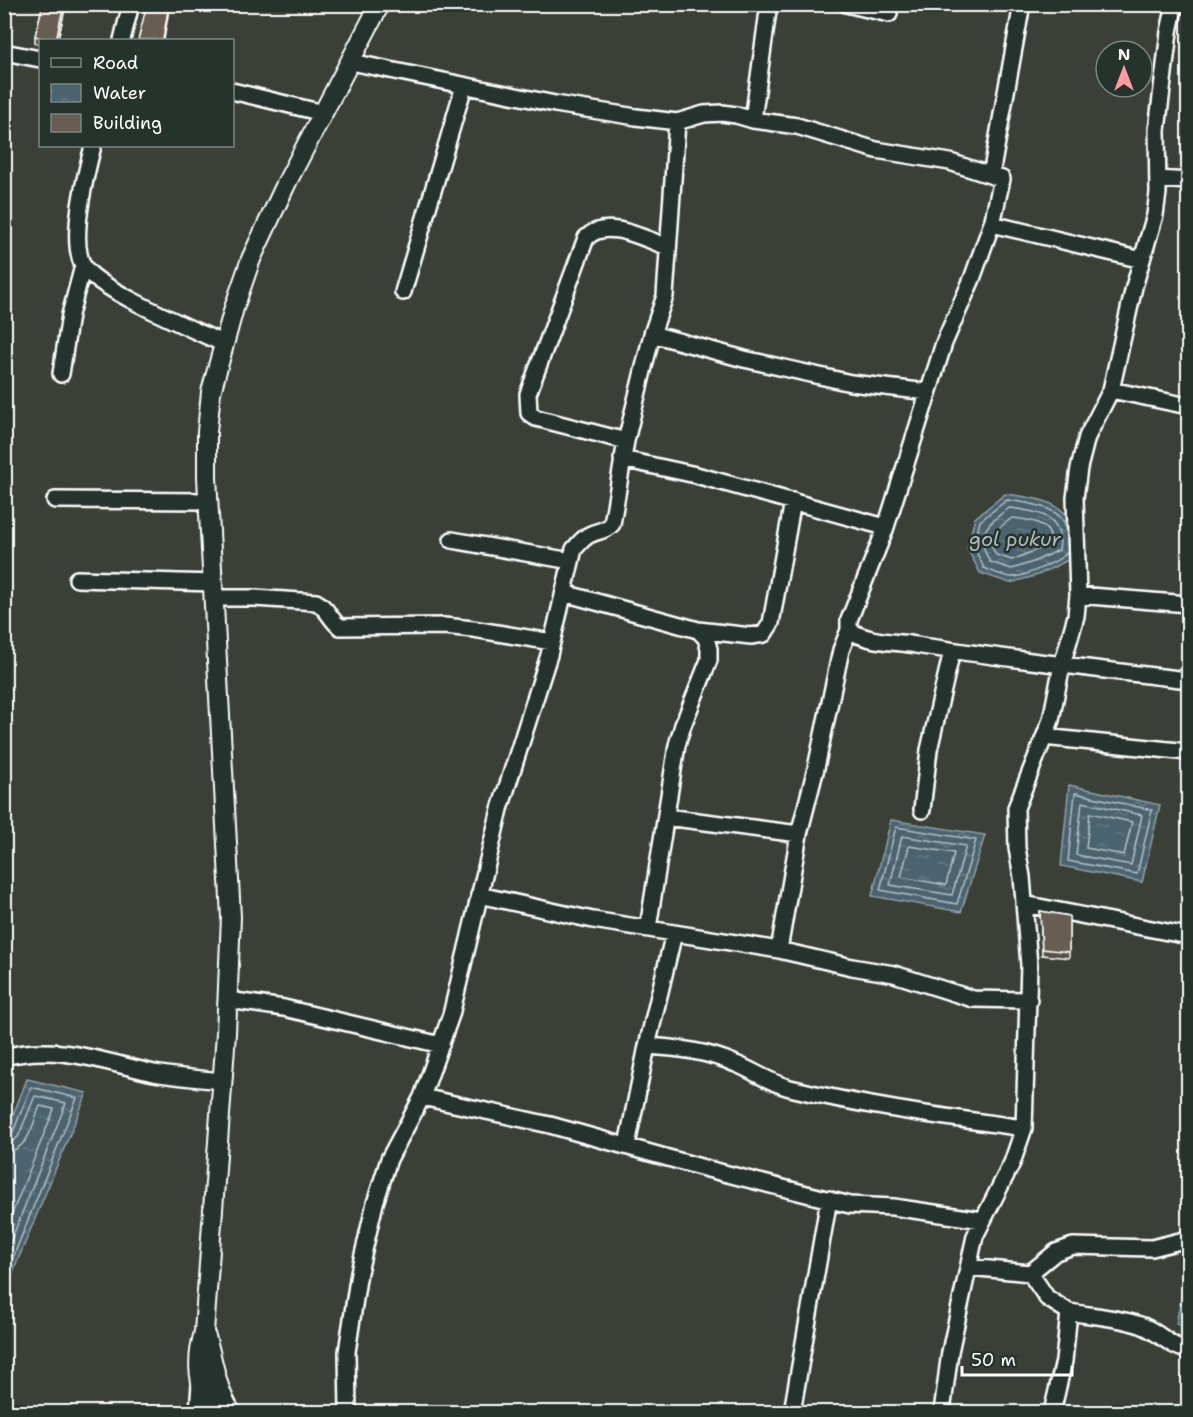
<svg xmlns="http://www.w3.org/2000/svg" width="1193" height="1417" font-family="'Shantell Sans',sans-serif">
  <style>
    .water { fill: url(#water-ripples); stroke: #93a1a9; stroke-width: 1.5 }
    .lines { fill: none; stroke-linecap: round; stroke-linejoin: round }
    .shore { stroke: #b7c1c5; stroke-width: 1.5 }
    .minor-casing { stroke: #fff; stroke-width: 20 }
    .major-casing { stroke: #fff; stroke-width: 22 }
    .minor { stroke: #26332d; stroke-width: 15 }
    .major { stroke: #26332d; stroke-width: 18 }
    .wall { fill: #595047; stroke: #fff; stroke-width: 1.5 }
    .shaded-wall { fill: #49413a; stroke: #fff; stroke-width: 1.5 }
    .building { fill: #685d53; stroke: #fff; stroke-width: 1.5 }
    .labels { text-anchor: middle; stroke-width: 5; stroke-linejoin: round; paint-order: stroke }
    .water-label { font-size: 20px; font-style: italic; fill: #aeb9be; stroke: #26332d }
  </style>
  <defs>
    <pattern id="water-ripples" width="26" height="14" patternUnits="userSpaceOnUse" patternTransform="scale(1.5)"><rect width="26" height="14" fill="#4b636f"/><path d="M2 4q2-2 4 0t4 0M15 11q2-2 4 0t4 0" fill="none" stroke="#667a85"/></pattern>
  </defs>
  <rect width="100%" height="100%" fill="#3a4038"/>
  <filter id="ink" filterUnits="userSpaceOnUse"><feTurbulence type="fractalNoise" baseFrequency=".0167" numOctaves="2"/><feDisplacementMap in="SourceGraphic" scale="12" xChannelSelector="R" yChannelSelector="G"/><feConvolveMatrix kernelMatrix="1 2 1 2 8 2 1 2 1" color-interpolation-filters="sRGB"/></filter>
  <g filter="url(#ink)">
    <!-- water -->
    <path class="water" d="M 1005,494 C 1028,497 1061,499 1072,524 C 1076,532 1073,547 1074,557 L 1038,575 L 1010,583 L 980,573 L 967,548 L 975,518 Z
      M 1069,785 L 1160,805 L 1142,882 L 1061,866 Z
      M 891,820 L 985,835 L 961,912 L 872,896 Z
      M 27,1079 L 87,1093 L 13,1272 L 5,1358 L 5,1136 Z
      M 1188,1264 L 1188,1327 L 1176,1324 Z"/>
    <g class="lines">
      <!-- shore -->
      <path class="shore" d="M 1009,508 C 1037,511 1065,515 1059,550 L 1033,562 L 1012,569 L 990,562 C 974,535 987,524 1009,508 Z
        M 1012,518 C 1030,520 1052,522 1051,544 L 1012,560 L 996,555 L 991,545 L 995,531 Z
        M 1067,532 C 1065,506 1027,503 1007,500 L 980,521 L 974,547 L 984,568 C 992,571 1003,577 1012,577 C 1024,577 1060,561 1068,552
        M 1075,793 L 1152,810 L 1137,874 L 1068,861 Z
        M 1082,802 L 1142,815 L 1131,865 L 1076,855 Z
        M 1090,813 L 1132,822 L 1124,855 L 1086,848 Z
        M 896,827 L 976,840 L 957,904 L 880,890 Z
        M 902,836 L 966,846 L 952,895 L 890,885 Z
        M 909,846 L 954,853 L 946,885 L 901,877 Z
        M 4,1135 L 13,1132 L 31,1087 L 77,1098 L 8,1270 L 4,1299
        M 4,1143 L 13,1141 L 18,1137 L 35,1096 L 66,1103 L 4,1258
        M 4,1152 C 29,1151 32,1125 40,1106 L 54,1109 L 4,1234"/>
      <defs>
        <path id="minor" d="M 846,4 L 889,14
          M 122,40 L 131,4
          M 4,52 L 40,59
          M 351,62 L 555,104 L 636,117 L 677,122 L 704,114 L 722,113 L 736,115 L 753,120 L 797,126 L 876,150 L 950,162 L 1002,179 L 992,224 L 1142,260
          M 232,91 L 323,113
          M 753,120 L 769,4
          M 93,146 C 86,173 68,242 84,267 C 99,290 195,330 224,344
          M 991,175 L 1022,4
          M 1158,179 L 1188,181
          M 992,223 L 972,279 L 944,343 L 885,530 L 849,620 L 849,630 C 869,643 893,641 916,645 C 1006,659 1097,669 1188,680
          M 403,292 L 464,86
          M 652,334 L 744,359 L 851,383 L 928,392
          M 61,374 L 70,315 L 83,266
          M 1111,390 L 1188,406
          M 626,441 L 536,418 L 529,413 L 528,394 L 586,238 C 606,217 644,239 668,247
          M 622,459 L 696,475 L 885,527
          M 55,500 L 208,501
          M 452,540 L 571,561
          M 77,579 L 214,583
          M 564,593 L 698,630 L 706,638 L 709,649 L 709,660 L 683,725 L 677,745 L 648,928
          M 1078,595 L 1188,604
          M 215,598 L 254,598 L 316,602 C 328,608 330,620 340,627 L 444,626 L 473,629 L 552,642
          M 698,630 L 751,636 L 764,634 L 771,623 L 793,501
          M 1044,737 L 1188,752
          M 922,810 L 929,750 L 952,651
          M 666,817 L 799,834 L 816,768 L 841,650 L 849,630
          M 479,895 L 593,920 L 779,950 L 852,967 L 894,974 L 973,999 L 1029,1000
          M 1024,904 L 1188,936
          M 779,950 L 799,834
          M 228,1000 L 284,1008 L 441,1045
          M 647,1046 C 678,1048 707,1051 736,1064 C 754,1071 770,1083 790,1088 C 867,1107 945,1117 1024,1128
          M 4,1057 C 58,1043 103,1062 154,1073 C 177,1077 200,1079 223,1081
          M 422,1097 L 550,1125 L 704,1168 L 850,1205 L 893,1207 L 982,1220
          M 627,1145 L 647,1046 L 674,933
          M 969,1267 L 1030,1273 L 1047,1298 L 1069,1312 L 1064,1361 L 1052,1412
          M 1030,1273 L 1056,1252 L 1073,1246 L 1152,1248 L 1188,1239
          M 1069,1312 C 1092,1316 1122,1318 1143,1326 C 1160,1333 1170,1347 1188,1350
          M 198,1412 L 200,1384
          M 348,1412 L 347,1352 L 359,1272 L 375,1203 L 389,1159 L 422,1097 L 451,1015 L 500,809 L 549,655 L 574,549 C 579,544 583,538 589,535 C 598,530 605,532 612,524 L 626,441 L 652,334 L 665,296 L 677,122
          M 792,1412 L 829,1199
          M 942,1412 L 950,1352 L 975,1236 L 1012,1163 L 1024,1128 L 1029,965 L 1022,877 L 1017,848 L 1016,808 L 1051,720 L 1062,665 L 1076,616 L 1078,595 L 1075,498 L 1079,468 L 1087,437 L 1111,390 L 1134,287 L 1155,215 L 1158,193 L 1157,130 L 1169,32 L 1175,4"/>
        <path id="major" d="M 206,1337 C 214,1363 216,1389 231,1412
          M 214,1412 C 197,1389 196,1359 204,1332 L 226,1033 L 231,917 L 207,477 L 207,432 L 211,392 L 234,308 L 251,259 L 287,182 L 380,4"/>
      </defs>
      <!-- minor casing -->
      <use href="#minor" class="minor-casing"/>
      <!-- major casing -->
      <use href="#major" class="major-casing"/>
      <!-- minor -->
      <use href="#minor" class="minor"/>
      <!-- major -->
      <use href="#major" class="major"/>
    </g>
    <!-- wall -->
    <path class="wall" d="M 43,4 L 66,4 L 58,40 L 40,40 L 40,44 L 35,43 L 35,36 Z
      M 1040,911 L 1069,916 L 1069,958 L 1042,955 Z"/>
    <!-- shaded-wall -->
    <path class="shaded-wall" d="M 64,4 L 66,4 L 58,40 L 56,40 Z
      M 169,4 L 170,4 L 164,40 L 163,40 Z"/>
    <!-- building -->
    <path class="building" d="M 43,4 L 64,4 L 56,40 L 49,40 L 35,36 Z
      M 147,4 L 169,4 L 163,40 L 138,40 Z
      M 1040,911 L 1069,916 L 1069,952 L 1042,949 Z"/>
  </g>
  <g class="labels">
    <!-- water labels -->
    <g class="water-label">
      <text x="1015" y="546">gol pukur</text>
    </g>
  </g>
  <!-- margin -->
  <rect width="1193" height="1417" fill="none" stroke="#26332d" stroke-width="24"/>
  <rect x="12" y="12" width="1169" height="1393" fill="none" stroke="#fff" stroke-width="2" filter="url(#ink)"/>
  <!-- legend -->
  <rect x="39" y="39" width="195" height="108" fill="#26332d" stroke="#7d8581" stroke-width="1.5"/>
  <rect x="51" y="58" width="30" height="9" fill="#26332d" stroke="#7d8581" stroke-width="1.5"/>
  <text x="93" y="69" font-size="18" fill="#ffffff">Road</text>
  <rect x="51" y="84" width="30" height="18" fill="url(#water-ripples)" stroke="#7d8581" stroke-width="1.5"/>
  <text x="93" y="99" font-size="18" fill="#ffffff">Water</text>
  <rect x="51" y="114" width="30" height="18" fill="#685d53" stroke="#7d8581" stroke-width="1.5"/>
  <text x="93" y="129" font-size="18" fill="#ffffff">Building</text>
  <!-- north arrow -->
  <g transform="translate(1124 69)"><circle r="28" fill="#26332d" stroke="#7d8581" stroke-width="1.5"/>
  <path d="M0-4.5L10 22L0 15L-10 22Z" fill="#ff9aa2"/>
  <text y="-9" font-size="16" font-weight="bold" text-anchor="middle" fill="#ffffff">N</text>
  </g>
  <!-- scale -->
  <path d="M962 1366v9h110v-9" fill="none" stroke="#ffffff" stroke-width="3"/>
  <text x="971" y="1366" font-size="18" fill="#ffffff" stroke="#26332d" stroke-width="4.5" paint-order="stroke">50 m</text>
</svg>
